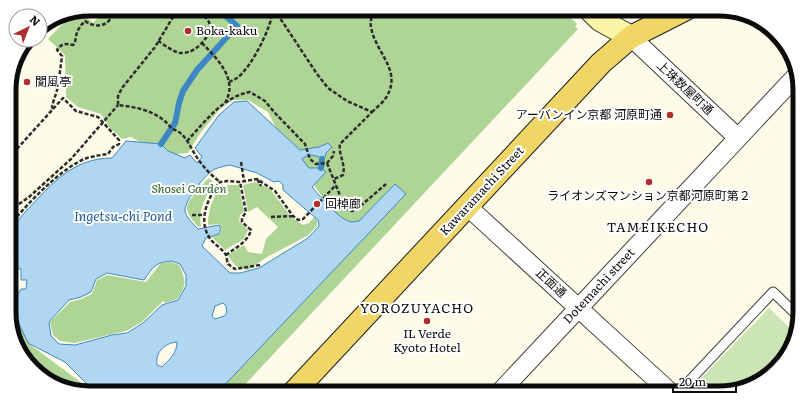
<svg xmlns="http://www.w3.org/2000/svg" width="809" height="402" font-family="Literata,'Noto Sans JP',serif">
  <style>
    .green { fill: #cce5b6 }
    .forest { fill: #afd596 }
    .water { fill: #b1d6f2; stroke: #3d87c4; fill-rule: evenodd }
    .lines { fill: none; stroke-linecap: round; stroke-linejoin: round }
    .stream { stroke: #3d87c4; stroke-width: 6 }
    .lane-casing { stroke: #3e3e3e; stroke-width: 11 }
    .street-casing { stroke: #3e3e3e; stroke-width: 20 }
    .secondary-casing { stroke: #2d2d2d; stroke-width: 24 }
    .primary-casing { stroke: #1c1c1c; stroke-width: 24 }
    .path { stroke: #2d2d2d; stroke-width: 2.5; stroke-dasharray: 4 2; stroke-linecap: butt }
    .lane { stroke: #fff; stroke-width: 9 }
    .street { stroke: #fff; stroke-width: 18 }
    .secondary { stroke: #faf5a8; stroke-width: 22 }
    .primary { stroke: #f0d667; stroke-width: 22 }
    .poi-dot { fill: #b12c2c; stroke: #fff; stroke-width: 1.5 }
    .labels { text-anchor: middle; stroke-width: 4; stroke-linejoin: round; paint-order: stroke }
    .poi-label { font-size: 12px; fill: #0b0b0b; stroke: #fff; text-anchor: start }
    .street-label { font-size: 12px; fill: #0b0b0b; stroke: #fff }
    .park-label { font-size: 12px; font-style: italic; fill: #295d20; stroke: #fff }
    .water-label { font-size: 13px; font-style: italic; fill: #1c5994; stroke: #fff }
    .neighbourhood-label { font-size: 13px; letter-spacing: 1px; fill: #0b0b0b; stroke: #fff }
    .rim { fill: none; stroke: #0b0b0b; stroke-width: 5 }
  </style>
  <rect width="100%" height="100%" fill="#fefbe9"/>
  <!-- green -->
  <path class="green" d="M 769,308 L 795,333 L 795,336 L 747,385 L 724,393 L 694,393 L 690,390 Z"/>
  <!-- forest -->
  <path class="forest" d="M 106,9 L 561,9 L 577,24 L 575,26 L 578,29 L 237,393 L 193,393 L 347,231 L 284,144 L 268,112 L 248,100 L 233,100 L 220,109 L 201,132 L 188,153 L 164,155 L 131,137 L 122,139 L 110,128 L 101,114 L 78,107 L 66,97 L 65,55 L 48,39 L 74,12 L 79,11 L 93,23 Z
    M 209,178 L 214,183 C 205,199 198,208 201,226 L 198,227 C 194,221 187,215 187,208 C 187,200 203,184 209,178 Z
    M 256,182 L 270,189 L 292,218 L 303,225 L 309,223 L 314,217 L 317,220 L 317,226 L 307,236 L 267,257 L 248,270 C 237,268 233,265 228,255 L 244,245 L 248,252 L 262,254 L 266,239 L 278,227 L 257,207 L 248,212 L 243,185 Z
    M 228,185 L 239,185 L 244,211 L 240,215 L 239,221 L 248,230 L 244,239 L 225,250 L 212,237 L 220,234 L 222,229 L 219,224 L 208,225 C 208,212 213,189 228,185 Z
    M 171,262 L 179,265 C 186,280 187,285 177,299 L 165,303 L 163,301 L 142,322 L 126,331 L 74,343 L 60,341 L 53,335 L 50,322 L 70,302 L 81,299 L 92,294 L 97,280 L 107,275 L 146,282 L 161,263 Z
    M 10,308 L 12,310 L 28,343 L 95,393 L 54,385 L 24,357 L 10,323 Z"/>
  <!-- water -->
  <path class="water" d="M 247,101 L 300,150 L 319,147 L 328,143 L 332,147 L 326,153 L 325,157 L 322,159 C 316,154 307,154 302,159 L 309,168 L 321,168 L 326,172 L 312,187 C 320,196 340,221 352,222 C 354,222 357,221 359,221 L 395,184 L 406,194 L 217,393 L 96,393 L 65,362 L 28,343 L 12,309 L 10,307 L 10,293 L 19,293 L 21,289 L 26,289 L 27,280 L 21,280 L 21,269 L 10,268 L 10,229 C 17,224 20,217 26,211 C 51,185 72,158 112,158 L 126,141 L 161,144 L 168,151 L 185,158 L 190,155 L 197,163 L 202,157 L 195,148 L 219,115 L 234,102 ZM 230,165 L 257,173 L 274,182 L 279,181 L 283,185 L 283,190 L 318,220 L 319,226 L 308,238 L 259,268 L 240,273 L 230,273 L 202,246 L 206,238 L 219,234 L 221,229 L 219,225 L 198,229 C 193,224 186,217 185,211 C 184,201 206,173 215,169 C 220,167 225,166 230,165 ZM 172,261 L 180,264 L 186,275 L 186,286 L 178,300 L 162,305 L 143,323 L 127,333 L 112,335 L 75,345 L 59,344 L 51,336 L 49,322 L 69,300 L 81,297 L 91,292 L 96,279 L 107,273 L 144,280 C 153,267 155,262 172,261 ZM 223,303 L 226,306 L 227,313 L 224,316 L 215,319 L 212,316 L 215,306 ZM 177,342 C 177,353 170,359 162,367 L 157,365 C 155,352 165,343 177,342 Z"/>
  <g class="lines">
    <!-- stream -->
    <path class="stream" d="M 161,144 L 175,123 L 179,103 L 183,91 L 197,70 L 237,26 L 218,9
      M 321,168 L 322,159"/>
    <defs>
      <path id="lane" d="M 678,393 L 773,292 L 799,317"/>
      <path id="street" d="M 631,37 L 738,138
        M 467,206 L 671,393
        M 499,393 L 797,75"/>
      <path id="secondary" d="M 589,9 L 600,20 L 631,37"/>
      <path id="primary" d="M 293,393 L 601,63 L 631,37 L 686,9"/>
    </defs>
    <!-- lane casing -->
    <use href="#lane" class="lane-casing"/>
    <!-- street casing -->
    <use href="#street" class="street-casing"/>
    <!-- secondary casing -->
    <use href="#secondary" class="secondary-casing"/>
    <!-- primary casing -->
    <use href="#primary" class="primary-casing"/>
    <!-- path -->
    <path class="path" d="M 163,9 L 173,17 L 155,47 L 122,88 L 118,96 L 118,105 C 138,107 160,112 172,129 C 186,132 190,148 198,159 C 204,168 212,176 220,182
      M 274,9 L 317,74 L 328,88 L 347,101 L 372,112 L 340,144 C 338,154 346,164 343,175 L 334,179
      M 173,17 L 181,9
      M 158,41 C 165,45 175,54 183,53 C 197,52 205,40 211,30 L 209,22 L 199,9
      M 202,43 C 217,59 239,79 225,103
      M 229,82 C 231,81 234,80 237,78 C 251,68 272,27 273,9
      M 53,109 L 52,106 L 58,87 L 62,56 L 57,50 C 61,44 65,43 73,45 L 75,43 C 76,33 78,28 85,21 C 97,30 113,25 113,9
      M 372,112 C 377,107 384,102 387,96 C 402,70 375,52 371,27 C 370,22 372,15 373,9
      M 187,141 C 205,122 222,97 250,92 L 265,101 L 275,113 L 305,144 L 310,159 L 316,164 L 327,163 L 333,156 L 334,151
      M 9,152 L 12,148 L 15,151 L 63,98 L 76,111 L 98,117 L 119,140 L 119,144 L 113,147 L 108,154 C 101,155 94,156 87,158 C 62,167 27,204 10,225
      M 241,162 L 244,181
      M 327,163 L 345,208 L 352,211 L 357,209 L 386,184
      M 257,179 L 261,186
      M 9,190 L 16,205
      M 9,211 L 29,197 L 71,159 L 118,105
      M 192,215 L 204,215
      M 271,217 L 293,216
      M 226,255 C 235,248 248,242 251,230 L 242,222 L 242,218 L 246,212 L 240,182
      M 260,265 L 235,269 L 228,264 C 227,262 227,258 226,255 C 222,248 213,244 209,237 C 198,219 208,197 220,182 L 228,181 L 240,182 L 257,179 L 275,191 L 293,216 L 298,220 L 303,219 L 336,185"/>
    <!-- lane -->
    <use href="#lane" class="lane"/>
    <!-- street -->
    <use href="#street" class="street"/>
    <!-- secondary -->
    <use href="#secondary" class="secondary"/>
    <!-- primary -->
    <use href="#primary" class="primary"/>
  </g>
  <!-- markers -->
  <g class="poi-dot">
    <circle cx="188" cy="31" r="4"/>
    <circle cx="27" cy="82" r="4"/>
    <circle cx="670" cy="115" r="4"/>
    <circle cx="649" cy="182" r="4"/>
    <circle cx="317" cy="204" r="4"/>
    <circle cx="427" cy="321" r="4"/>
  </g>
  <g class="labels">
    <!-- poi labels -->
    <g class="poi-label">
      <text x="196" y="35">Boka-kaku</text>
      <text x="35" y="86">閬風亭</text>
      <text x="662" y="119" text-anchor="end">アーバンイン京都 河原町通</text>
      <text x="649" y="200" text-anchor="middle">ライオンズマンション京都河原町第２</text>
      <text x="325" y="208">回棹廊</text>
      <text x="427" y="338" text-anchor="middle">IL Verde<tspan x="427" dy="14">Kyoto Hotel</tspan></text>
    </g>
    <!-- street labels -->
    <g class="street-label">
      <text transform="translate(685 88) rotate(43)" y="4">上珠数屋町通</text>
      <text transform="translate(482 191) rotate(-47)" y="4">Kawaramachi Street</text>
      <text transform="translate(551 283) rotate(43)" y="4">正面通</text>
      <text transform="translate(599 286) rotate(-47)" y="4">Dotemachi street</text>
    </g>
    <!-- park labels -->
    <g class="park-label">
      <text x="189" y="193">Shosei Garden</text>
    </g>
    <!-- water labels -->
    <g class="water-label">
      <text x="123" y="221">Ingetsu-chi Pond</text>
    </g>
    <!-- neighbourhood labels -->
    <g class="neighbourhood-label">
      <text x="658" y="232">TAMEIKECHO</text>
      <text x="417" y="313">YOROZUYACHO</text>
    </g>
  </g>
  <!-- crop -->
  <path d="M0 0H809V402H0ZM90 16H719A74 74 0 0 1 793 90V312A74 74 0 0 1 719 386H90A74 74 0 0 1 16 312V90A74 74 0 0 1 90 16Z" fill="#fff" fill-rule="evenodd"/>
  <path class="rim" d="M90 16H719A74 74 0 0 1 793 90V312A74 74 0 0 1 719 386H90A74 74 0 0 1 16 312V90A74 74 0 0 1 90 16Z"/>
  <!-- north arrow -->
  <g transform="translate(28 28) rotate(43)"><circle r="19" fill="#ffffff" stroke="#9d9d9d"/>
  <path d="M0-3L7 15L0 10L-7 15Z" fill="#b12c2c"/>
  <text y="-6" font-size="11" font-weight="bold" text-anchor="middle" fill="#0b0b0b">N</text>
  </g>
  <!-- scale -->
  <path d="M673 386v6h63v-6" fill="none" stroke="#0b0b0b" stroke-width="2"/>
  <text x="679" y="386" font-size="12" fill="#0b0b0b" stroke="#ffffff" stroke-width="3" paint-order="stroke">20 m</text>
</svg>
